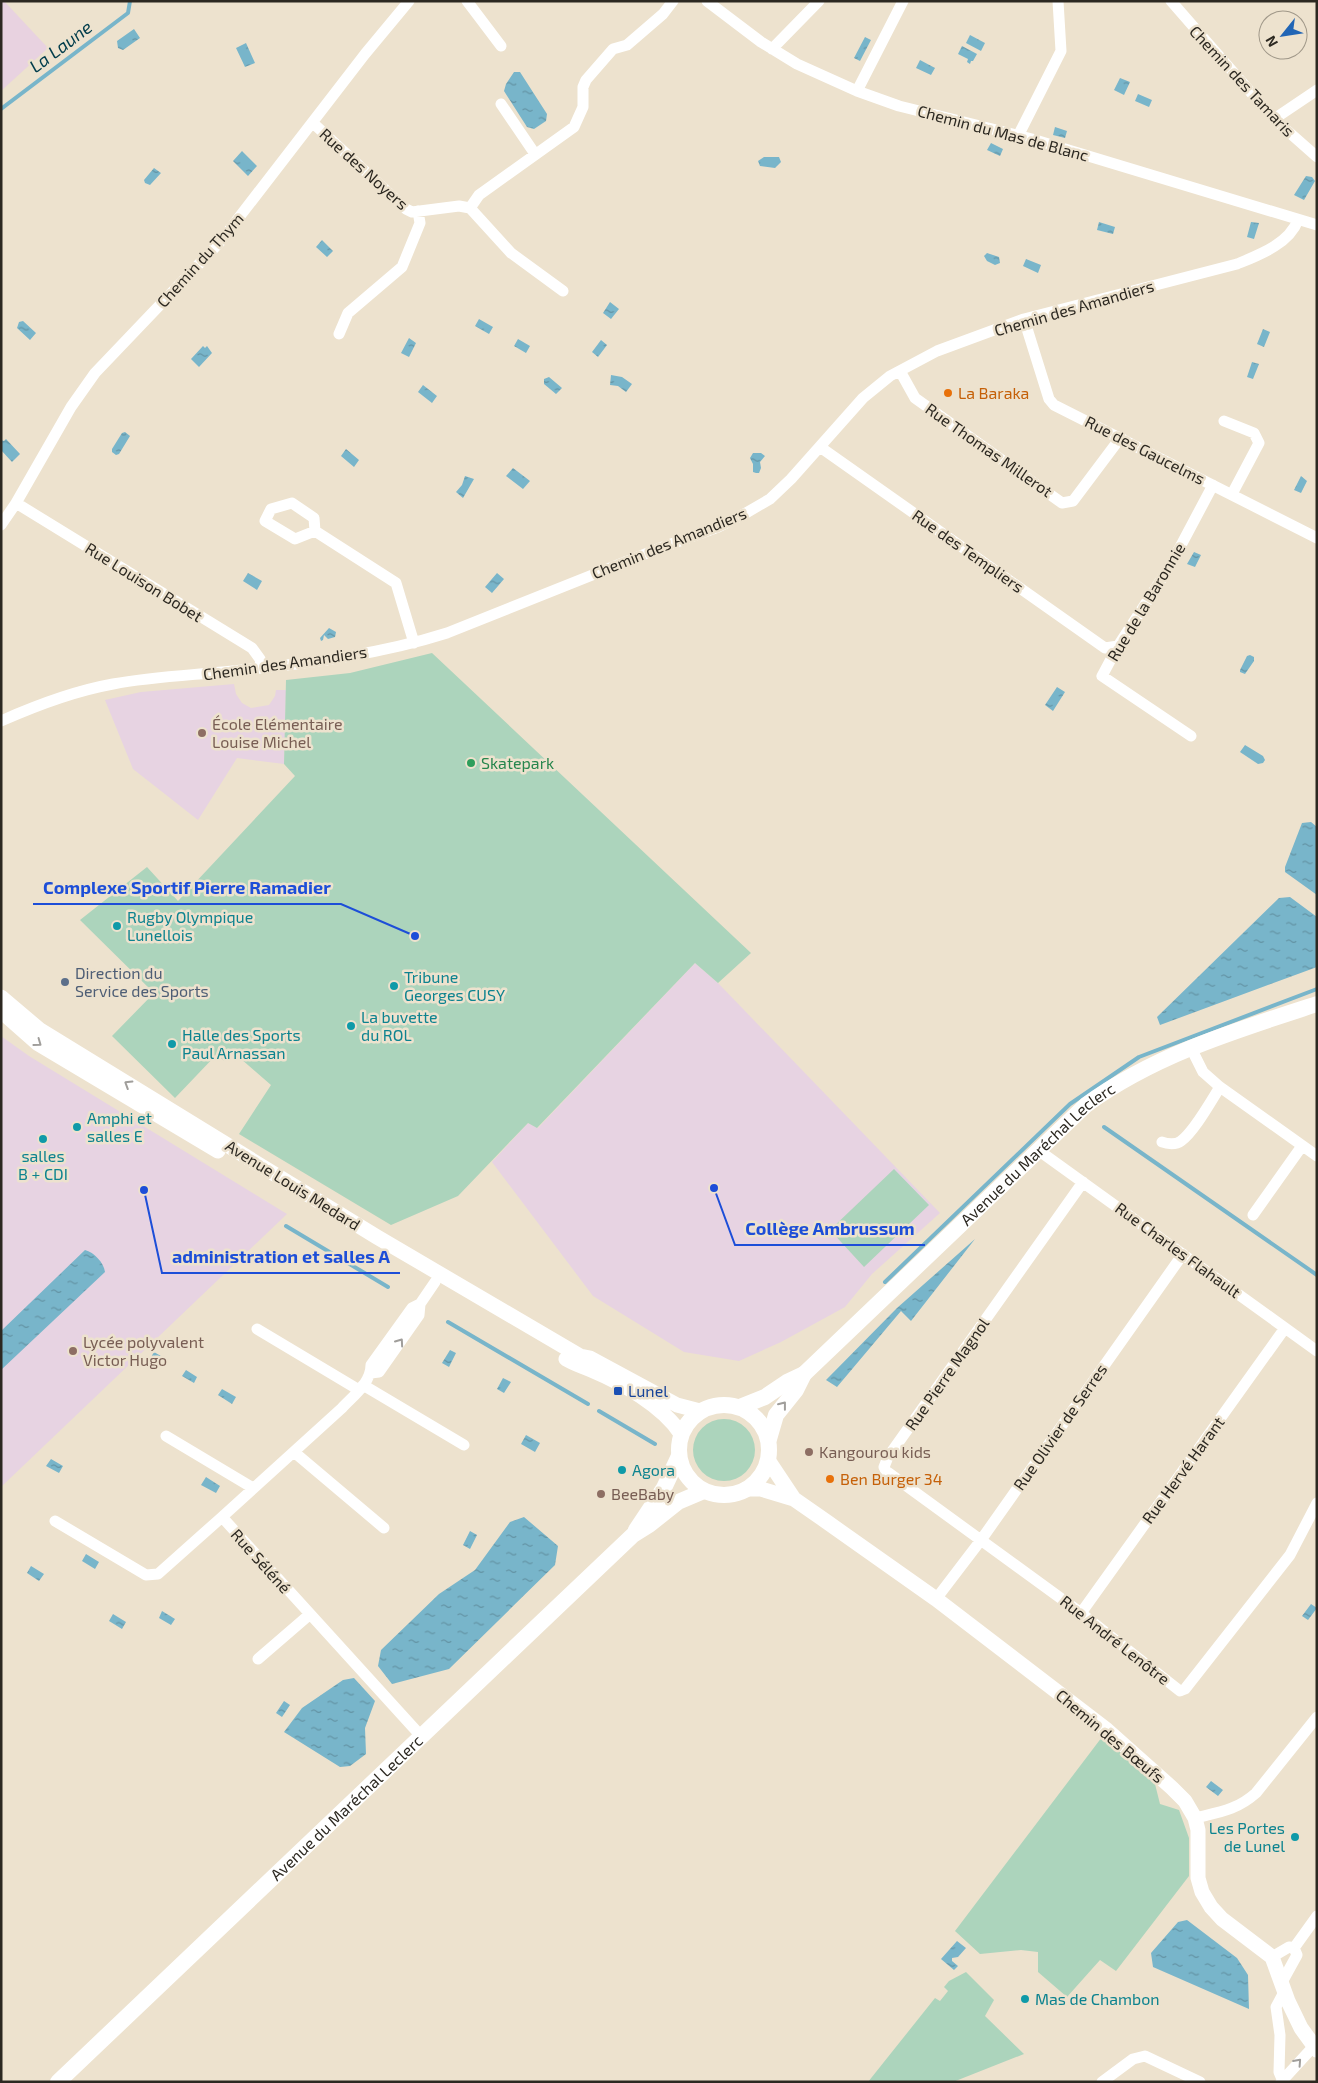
<svg xmlns="http://www.w3.org/2000/svg" width="1318" height="2083" font-family="'Exo 2',sans-serif">
  <style>
    .industrial { fill: #e8d2e0 }
    .education { fill: #e7d3e2 }
    .green { fill: #acd4bc }
    .water { fill: url(#water-ripples) }
    .lines { fill: none; stroke-linecap: round; stroke-linejoin: round }
    .stream { stroke: #78b5ca; stroke-width: 4 }
    .minor { stroke: #fff; stroke-width: 11 }
    .tertiary { stroke: #fff; stroke-width: 15 }
    .secondary { stroke: #fff; stroke-width: 16 }
    .oneway { stroke: #a09e9b }
    .food-dot { fill: #e8710a; stroke: #ede2ce; stroke-width: 2 }
    .education-dot { fill: #8d6e63; stroke: #ede2ce; stroke-width: 2 }
    .leisure-dot { fill: #2e9e5b; stroke: #ede2ce; stroke-width: 2 }
    .culture-dot { fill: #0f9aa8; stroke: #ede2ce; stroke-width: 2 }
    .service-dot { fill: #5c6f8a; stroke: #ede2ce; stroke-width: 2 }
    .transit-dot { fill: #1a4fb4; stroke: #ede2ce; stroke-width: 2 }
    .labels { text-anchor: middle; stroke-width: 5; stroke-linejoin: round; paint-order: stroke }
    .street-label { font-size: 16px; fill: #2c2821; stroke: #ede2ce }
    .food-label { font-size: 16px; fill: #c56008; stroke: #ede2ce; text-anchor: start }
    .education-label { font-size: 16px; fill: #785e54; stroke: #ede2ce; text-anchor: start }
    .leisure-label { font-size: 16px; fill: #27864d; stroke: #ede2ce; text-anchor: start }
    .culture-label { font-size: 16px; fill: #0d838f; stroke: #ede2ce; text-anchor: start }
    .service-label { font-size: 16px; fill: #4e5e75; stroke: #ede2ce; text-anchor: start }
    .transit-label { font-size: 16px; fill: #164399; stroke: #ede2ce; text-anchor: start }
    .water-label { font-size: 18px; font-style: italic; fill: #013c4b; stroke: #ede2ce }
    .leader { fill: none; stroke: #1d4ed8; stroke-width: 2 }
    .callout-dot { fill: #1d4ed8; stroke: #ede2ce; stroke-width: 2 }
    .callout-label { font-size: 18px; text-anchor: middle; font-weight: bold; fill: #1d4ed8; stroke: #ede2ce; stroke-width: 5; stroke-linejoin: round; paint-order: stroke }
  </style>
  <defs>
    <pattern id="water-ripples" width="26" height="14" patternUnits="userSpaceOnUse" patternTransform="scale(1.25)"><rect width="26" height="14" fill="#78b5ca"/><path d="M2 4q2-2 4 0t4 0M15 11q2-2 4 0t4 0" fill="none" stroke="#6393a4"/></pattern>
  </defs>
  <rect width="100%" height="100%" fill="#ede2ce"/>
  <!-- industrial -->
  <path class="industrial" d="M 1,1 L 4,1 L 48,48 L 1,91 Z"/>
  <!-- education -->
  <path class="education" d="M 234,684 L 236,694 L 242,703 L 251,708 L 269,705 L 275,696 L 276,690 L 286,690 L 284,764 L 237,758 L 198,820 L 133,769 L 105,700 L 141,692 Z
    M 695,963 L 718,983 L 940,1213 L 872,1274 L 845,1307 L 781,1342 L 739,1361 L 684,1352 L 593,1296 L 492,1162 L 528,1123 L 538,1128 Z
    M 1,1036 L 29,1056 L 287,1214 L 1,1487 Z"/>
  <!-- green -->
  <path class="green" d="M 432,653 L 751,953 L 718,983 L 695,963 L 537,1128 L 528,1123 L 458,1196 L 391,1225 L 239,1134 L 271,1085 L 233,1052 L 224,1061 L 217,1054 L 175,1098 L 112,1036 L 154,993 L 80,920 L 147,867 L 178,901 L 295,776 L 284,764 L 286,680 L 350,673 Z
    M 894,1169 L 929,1205 L 864,1267 L 830,1230 Z
    M693 1450a31 31 0 1 1 62 0a31 31 0 1 1-62 0Z
    M 1102,1737 L 1154,1780 L 1160,1804 L 1179,1810 L 1189,1838 L 1189,1876 L 1116,1971 L 1100,1960 L 1067,1997 L 1038,1972 L 1038,1952 L 1021,1950 L 980,1954 L 955,1931 Z
    M 966,1972 L 994,2000 L 985,2016 L 1024,2054 L 953,2082 L 868,2082 L 935,1998 L 940,2001 L 948,1991 L 944,1987 L 949,1981 Z"/>
  <!-- water -->
  <path class="water" d="M 134,29 L 140,38 L 123,50 L 118,48 L 117,41 Z
    M 970,35 L 985,43 L 981,51 L 966,43 Z
    M 865,37 L 871,40 L 860,61 L 854,58 Z
    M 246,43 L 255,63 L 245,67 L 236,48 Z
    M 962,46 L 977,54 L 973,61 L 971,61 L 970,64 L 967,62 L 968,59 L 958,54 Z
    M 920,60 L 935,68 L 931,75 L 916,68 Z
    M 514,72 L 520,72 L 547,114 L 546,121 L 534,129 L 527,127 L 504,91 L 506,84 Z
    M 1120,78 L 1130,82 L 1124,95 L 1114,90 Z
    M 1138,94 L 1152,100 L 1149,107 L 1135,101 Z
    M 1055,127 L 1067,131 L 1065,138 L 1053,135 Z
    M 991,143 L 1003,149 L 1000,156 L 987,150 Z
    M 242,151 L 257,166 L 248,176 L 233,161 Z
    M 764,157 L 779,157 L 781,162 L 775,168 L 760,166 L 758,161 Z
    M 154,168 L 161,173 L 150,185 L 145,183 L 144,180 Z
    M 1306,176 L 1312,177 L 1315,181 L 1304,200 L 1294,195 Z
    M 1099,222 L 1115,227 L 1113,234 L 1097,230 Z
    M 1251,222 L 1259,223 L 1254,239 L 1247,237 Z
    M 322,240 L 333,251 L 327,257 L 316,247 Z
    M 987,253 L 999,257 L 1000,263 L 995,265 L 987,261 L 984,256 Z
    M 1026,259 L 1041,265 L 1038,273 L 1023,266 Z
    M 610,302 L 619,309 L 611,319 L 603,313 Z
    M 479,319 L 493,327 L 489,334 L 475,326 Z
    M 23,321 L 36,333 L 30,340 L 17,328 L 19,322 Z
    M 1263,329 L 1270,332 L 1264,347 L 1257,344 Z
    M 409,338 L 416,343 L 409,357 L 401,353 Z
    M 518,339 L 530,346 L 526,353 L 514,346 Z
    M 601,340 L 607,345 L 598,357 L 592,352 Z
    M 203,346 L 205,348 L 207,346 L 212,353 L 199,367 L 191,359 Z
    M 1252,362 L 1259,364 L 1253,379 L 1247,377 Z
    M 611,375 L 622,377 L 632,384 L 626,392 L 618,386 L 610,385 Z
    M 549,377 L 562,388 L 556,394 L 544,384 L 544,379 Z
    M 423,385 L 437,396 L 432,403 L 418,392 Z
    M 125,432 L 130,436 L 119,454 L 116,455 L 112,452 L 112,449 L 122,433 Z
    M 6,439 L 20,454 L 12,462 L 1,450 L 1,440 L 4,441 Z
    M 346,449 L 359,460 L 354,467 L 341,456 Z
    M 753,453 L 761,453 L 765,456 L 760,462 L 761,468 L 759,473 L 756,473 L 753,472 L 753,464 L 750,458 Z
    M 513,468 L 530,481 L 523,489 L 506,476 Z
    M 465,476 L 474,479 L 463,498 L 456,492 L 462,485 Z
    M 1301,476 L 1307,481 L 1301,493 L 1294,490 Z
    M 1194,552 L 1201,555 L 1195,567 L 1187,564 Z
    M 248,573 L 262,581 L 257,590 L 243,581 Z
    M 497,573 L 504,579 L 492,593 L 485,587 Z
    M 329,628 L 336,632 L 335,637 L 328,639 L 324,635 L 323,640 L 321,641 L 320,638 Z
    M 1250,655 L 1254,657 L 1254,661 L 1245,674 L 1240,672 L 1240,670 L 1247,656 Z
    M 1057,687 L 1065,692 L 1053,711 L 1045,705 Z
    M 1245,745 L 1263,756 L 1265,760 L 1263,763 L 1258,764 L 1240,752 Z
    M 1311,822 L 1317,827 L 1317,895 L 1285,872 L 1285,867 L 1302,823 Z
    M 1290,897 L 1317,917 L 1317,967 L 1160,1025 L 1157,1017 L 1279,898 Z
    M 975,1239 L 911,1321 L 901,1311 L 837,1387 L 826,1380 L 897,1308 Z
    M 85,1250 C 94,1252 104,1263 105,1272 L 1,1370 L 1,1331 Z
    M 450,1350 L 456,1353 L 449,1367 L 442,1363 Z
    M 154,1352 L 166,1359 L 162,1365 L 150,1359 Z
    M 186,1370 L 197,1377 L 194,1383 L 182,1376 Z
    M 503,1378 L 511,1382 L 504,1393 L 497,1389 Z
    M 222,1389 L 236,1397 L 232,1404 L 218,1395 Z
    M 526,1435 L 540,1443 L 535,1452 L 521,1444 Z
    M 51,1459 L 63,1466 L 59,1473 L 46,1466 Z
    M 206,1477 L 220,1486 L 216,1493 L 201,1485 Z
    M 524,1517 L 558,1546 L 555,1565 L 449,1669 L 392,1684 L 378,1666 L 381,1650 L 439,1594 L 475,1570 L 510,1522 Z
    M 470,1531 L 477,1535 L 470,1549 L 463,1545 Z
    M 86,1554 L 99,1562 L 95,1569 L 82,1561 Z
    M 31,1566 L 44,1574 L 39,1581 L 27,1573 Z
    M 1311,1604 L 1317,1608 L 1308,1620 L 1302,1616 Z
    M 162,1611 L 175,1619 L 171,1625 L 159,1618 Z
    M 113,1614 L 126,1622 L 122,1629 L 109,1621 Z
    M 354,1678 L 375,1701 L 365,1728 L 366,1754 L 350,1766 L 340,1767 L 284,1732 L 302,1708 L 343,1680 Z
    M 284,1701 L 290,1705 L 282,1717 L 276,1713 Z
    M 1211,1781 L 1223,1790 L 1218,1796 L 1206,1787 Z
    M 1187,1920 L 1237,1958 L 1248,1975 L 1249,2009 L 1153,1967 L 1151,1953 L 1178,1922 Z
    M 957,1941 L 966,1948 L 958,1957 L 952,1958 L 952,1961 L 958,1966 L 954,1970 L 941,1959 Z"/>
  <g class="lines">
    <!-- stream -->
    <path class="stream" d="M 1,109 L 128,13 L 130,1
      M 1104,1127 L 1317,1275
      M 286,1226 L 388,1287
      M 885,1282 L 1070,1104 L 1139,1057 L 1317,989
      M 448,1322 L 588,1404
      M 599,1411 L 655,1444"/>
    <!-- minor -->
    <path class="minor" d="M 467,1 L 501,46
      M 707,1 L 761,42 L 797,64 L 857,91 L 899,106 L 1032,139 L 1317,225
      M 1171,1 L 1274,119 L 1317,157
      M 772,49 L 819,1
      M 857,91 L 903,1
      M 501,104 L 535,154
      M 1274,119 L 1317,90
      M 313,123 L 406,209 L 412,212 L 459,206 L 470,208 L 511,253 L 563,291
      M 1018,136 L 1061,51 L 1058,1
      M 470,208 L 479,195 L 574,127 L 583,107 L 583,87 L 586,80 L 613,49 L 627,45 L 663,14 L 673,1
      M 1024,319 L 1049,399 L 1054,405 L 1317,538
      M 339,334 L 348,313 L 402,267 L 420,223 L 418,211
      M 900,371 L 915,398 L 1062,503 L 1073,501 L 1121,437
      M 1224,421 L 1254,433 L 1259,443 L 1232,494
      M 820,447 L 1105,648 L 1118,646
      M 16,503 L 252,648 L 260,659 L 261,668
      M 1,525 L 16,503 L 71,407 L 95,373 L 220,242 L 365,54 L 409,1
      M 315,531 L 314,518 L 292,503 L 271,509 L 265,521 L 295,539 L 315,531 L 396,583 L 414,643
      M 1,721 C 37,705 74,691 113,684 C 155,676 199,675 242,670 C 311,663 381,654 447,633 L 655,550 L 718,527 L 746,513 L 770,499 L 791,479 L 863,398 L 890,376 L 937,351 L 1024,319 L 1237,264 C 1259,255 1289,244 1298,220
      M 1191,736 L 1102,676 L 1118,646 L 1170,566 L 1213,485
      M 1191,1048 L 1203,1072 L 1220,1087 L 1317,1156
      M 1162,1142 C 1167,1144 1176,1145 1181,1141 C 1194,1132 1211,1101 1220,1087
      M 1038,1150 L 1317,1351
      M 1083,1182 L 888,1457 L 884,1467 L 886,1471 L 1081,1613 L 1180,1691 L 1185,1689 L 1290,1555 L 1317,1503
      M 1253,1215 L 1302,1146
      M 257,1329 L 359,1390
      M 371,1373 L 379,1372 L 419,1315 L 420,1304
      M 363,1385 L 464,1445
      M 166,1436 L 253,1488
      M 294,1452 L 384,1528
      M 55,1521 L 146,1575 L 158,1574 L 222,1517
      M 936,1599 L 981,1540 L 1183,1254
      M 1081,1613 L 1285,1328
      M 258,1659 L 309,1615
      M 421,1736 L 222,1517 L 342,1408 C 353,1396 371,1383 371,1365 L 412,1308 L 420,1304 L 435,1282
      M 1195,1818 C 1220,1812 1237,1810 1256,1793 L 1317,1717
      M 1272,1957 L 1289,1947 L 1294,1948 L 1317,1916
      M 1281,1984 L 1297,1955 L 1294,1948
      M 1282,2079 L 1279,2072 L 1280,2035 L 1276,2007 L 1284,1992
      M 1102,2082 L 1133,2059 L 1145,2056 L 1200,2082
      M 1281,2082 L 1314,2046"/>
    <!-- tertiary -->
    <path class="tertiary" d="M 1,997 L 40,1030 L 377,1237 L 580,1356 L 590,1358 L 677,1405 L 700,1411
      M 1,1011 L 37,1043 L 218,1151
      M 566,1359 C 574,1364 582,1366 591,1370 C 622,1383 663,1406 681,1434
      M 768,1460 L 794,1499
      M 746,1489 L 761,1489 L 794,1499 L 827,1522 L 936,1599 L 1107,1730 L 1172,1788 L 1185,1801 L 1195,1818 L 1198,1830 L 1198,1878 L 1202,1892 L 1211,1907 L 1222,1919 L 1272,1957 L 1288,2001 L 1301,2028 L 1317,2050"/>
    <!-- secondary -->
    <g class="secondary">
      <circle cx="724" cy="1450" r="45"/>
      <path d="M 740,1407 L 765,1397 L 787,1382 L 804,1374"/>
      <path id="s1" d="M 769,1439 L 776,1415 L 796,1390 L 804,1374 L 1086,1105 C 1154,1055 1237,1030 1317,1004"/>
      <path d="M 636,1530 L 664,1488 L 679,1456"/>
      <path id="s2" d="M 58,2082 L 633,1535 L 649,1525 L 678,1502 L 704,1491"/>
    </g>
  </g>
  <!-- one-way arrows -->
  <defs><path id="oneway-chevron" d="M-2-3.5L2.5 0L-2 3.5" fill="none" stroke-width="1.6" stroke-linecap="round" stroke-linejoin="round" transform="scale(1.25)"/></defs>
  <g class="oneway">
    <use href="#oneway-chevron" transform="translate(38 1043) rotate(36)"/>
    <use href="#oneway-chevron" transform="translate(128 1084) rotate(-148)"/>
    <use href="#oneway-chevron" transform="translate(400 1342) rotate(-55)"/>
    <use href="#oneway-chevron" transform="translate(783 1405) rotate(-52)"/>
    <use href="#oneway-chevron" transform="translate(1298 2062) rotate(-48)"/>
  </g>
  <!-- markers -->
  <g class="food-dot">
    <circle cx="948" cy="393" r="5"/>
    <circle cx="830" cy="1479" r="5"/>
  </g>
  <g class="education-dot">
    <circle cx="202" cy="733" r="5"/>
    <circle cx="73" cy="1351" r="5"/>
    <circle cx="809" cy="1452" r="5"/>
    <circle cx="601" cy="1494" r="5"/>
  </g>
  <circle class="leisure-dot" cx="471" cy="763" r="5"/>
  <g class="culture-dot">
    <circle cx="117" cy="926" r="5"/>
    <circle cx="394" cy="986" r="5"/>
    <circle cx="351" cy="1026" r="5"/>
    <circle cx="172" cy="1044" r="5"/>
    <circle cx="77" cy="1127" r="5"/>
    <circle cx="43" cy="1139" r="5"/>
    <circle cx="622" cy="1470" r="5"/>
    <circle cx="1295" cy="1837" r="5"/>
    <circle cx="1025" cy="1999" r="5"/>
  </g>
  <circle class="service-dot" cx="65" cy="982" r="5"/>
  <rect class="transit-dot" x="613" y="1386" width="10" height="10" rx="2.5"/>
  <g class="labels">
    <!-- street labels -->
    <g class="street-label">
      <text transform="translate(1242 81) rotate(47)" y="6">Chemin des Tamaris</text>
      <text transform="translate(1003 133) rotate(15)" y="6">Chemin du Mas de Blanc</text>
      <text transform="translate(364 169) rotate(42)" y="6">Rue des Noyers</text>
      <text transform="translate(200 260) rotate(-48)" y="6">Chemin du Thym</text>
      <text transform="translate(1074 308) rotate(-16)" y="6">Chemin des Amandiers</text>
      <text transform="translate(989 450) rotate(35)" y="6">Rue Thomas Millerot</text>
      <text transform="translate(1145 450) rotate(27)" y="6">Rue des Gaucelms</text>
      <text transform="translate(669 543) rotate(-22)" y="6">Chemin des Amandiers</text>
      <text transform="translate(968 551) rotate(35)" y="6">Rue des Templiers</text>
      <text transform="translate(144 582) rotate(32)" y="6">Rue Louison Bobet</text>
      <text transform="translate(1146 602) rotate(-59)" y="6">Rue de la Baronnie</text>
      <text transform="translate(285 663) rotate(-8)" y="6">Chemin des Amandiers</text>
      <text dy="6" stroke="none"><textPath href="#s1" startOffset="396">Avenue du Maréchal Leclerc</textPath></text>
      <text transform="translate(293 1185) rotate(32)" y="6">Avenue Louis Medard</text>
      <text transform="translate(1178 1250) rotate(36)" y="6">Rue Charles Flahault</text>
      <text transform="translate(947 1374) rotate(-55)" y="6">Rue Pierre Magnol</text>
      <text transform="translate(1060 1427) rotate(-55)" y="6">Rue Olivier de Serres</text>
      <text transform="translate(1183 1470) rotate(-54)" y="6">Rue Hervé Harant</text>
      <text transform="translate(261 1561) rotate(48)" y="6">Rue Séléné</text>
      <text transform="translate(1115 1640) rotate(38)" y="6">Rue André Lenôtre</text>
      <text transform="translate(1110 1736) rotate(40)" y="6">Chemin des Bœufs</text>
      <text dy="6" stroke="none"><textPath href="#s2" startOffset="398">Avenue du Maréchal Leclerc</textPath></text>
    </g>
    <!-- food labels -->
    <g class="food-label">
      <text x="958" y="399">La Baraka</text>
      <text x="840" y="1485">Ben Burger 34</text>
    </g>
    <!-- education labels -->
    <g class="education-label">
      <text x="212" y="730">École Elémentaire<tspan x="212" dy="18">Louise Michel</tspan></text>
      <text x="83" y="1348">Lycée polyvalent<tspan x="83" dy="18">Victor Hugo</tspan></text>
      <text x="819" y="1458">Kangourou kids</text>
      <text x="611" y="1500">BeeBaby</text>
    </g>
    <!-- leisure labels -->
    <g class="leisure-label">
      <text x="481" y="769">Skatepark</text>
    </g>
    <!-- culture labels -->
    <g class="culture-label">
      <text x="127" y="923">Rugby Olympique<tspan x="127" dy="18">Lunellois</tspan></text>
      <text x="404" y="983">Tribune<tspan x="404" dy="18">Georges CUSY</tspan></text>
      <text x="361" y="1023">La buvette<tspan x="361" dy="18">du ROL</tspan></text>
      <text x="182" y="1041">Halle des Sports<tspan x="182" dy="18">Paul Arnassan</tspan></text>
      <text x="87" y="1124">Amphi et<tspan x="87" dy="18">salles E</tspan></text>
      <text x="43" y="1162" text-anchor="middle">salles<tspan x="43" dy="18">B + CDI</tspan></text>
      <text x="632" y="1476">Agora</text>
      <text x="1285" y="1834" text-anchor="end">Les Portes<tspan x="1285" dy="18">de Lunel</tspan></text>
      <text x="1035" y="2005">Mas de Chambon</text>
    </g>
    <!-- service labels -->
    <g class="service-label">
      <text x="75" y="979">Direction du<tspan x="75" dy="18">Service des Sports</tspan></text>
    </g>
    <!-- transit labels -->
    <g class="transit-label">
      <text x="628" y="1397">Lunel</text>
    </g>
    <!-- water labels -->
    <g class="water-label">
      <text transform="translate(61 47) rotate(-37)" y="6">La Laune</text>
    </g>
  </g>
  <!-- callouts -->
  <path class="leader" d="M415 936L341 904H33M714 1188L735 1245H925M144 1190L162 1273H400"/>
  <g class="callout-dot">
    <circle cx="415" cy="936" r="5"/>
    <circle cx="714" cy="1188" r="5"/>
    <circle cx="144" cy="1190" r="5"/>
  </g>
  <g class="callout-label">
    <text x="187" y="894">Complexe Sportif Pierre Ramadier</text>
    <text x="830" y="1235">Collège Ambrussum</text>
    <text x="281" y="1263">administration et salles A</text>
  </g>
  <!-- border -->
  <rect width="1318" height="2083" fill="none" stroke="#2c2821" stroke-width="5"/>
  <!-- north arrow -->
  <g transform="translate(1283 35) rotate(240)"><circle r="24" fill="#ede2ce" stroke="#a09889"/>
  <path d="M0-4L9 19L0 12L-9 19Z" fill="#2165b5"/>
  <text y="-8" font-size="14" font-weight="bold" text-anchor="middle" fill="#2c2821">N</text>
  </g>
</svg>
